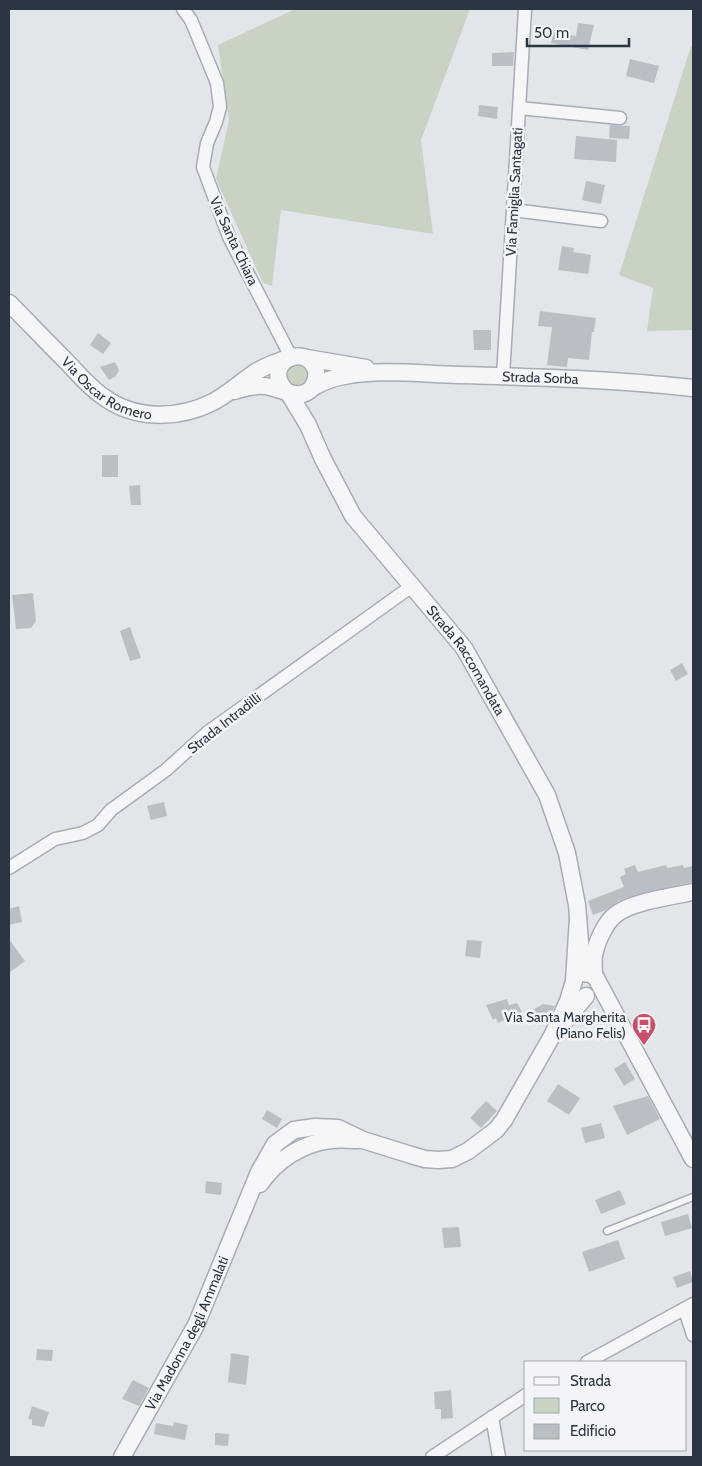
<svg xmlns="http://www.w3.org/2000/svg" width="702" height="1466" font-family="Cabin,sans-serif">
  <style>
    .green { fill: #c9d3c4 }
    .building { fill: #babfc6 }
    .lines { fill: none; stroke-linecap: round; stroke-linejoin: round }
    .service-casing { stroke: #a7adb4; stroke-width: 9 }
    .minor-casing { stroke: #a7adb4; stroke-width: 15 }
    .tertiary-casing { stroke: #a7adb4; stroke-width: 19 }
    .service { stroke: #f5f6f8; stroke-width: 6 }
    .minor { stroke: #f5f6f8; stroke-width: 12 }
    .tertiary { stroke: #f5f6f8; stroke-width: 16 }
    .labels { text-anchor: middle; stroke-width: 5; stroke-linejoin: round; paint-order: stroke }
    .street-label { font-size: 14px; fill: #2b3541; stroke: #f2f4f7 }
    .poi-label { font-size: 14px; fill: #2b3541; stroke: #f2f4f7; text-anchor: end }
  </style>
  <rect width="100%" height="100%" fill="#e2e6ea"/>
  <!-- green -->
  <path class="green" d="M 295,9 L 470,9 L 421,140 L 433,234 L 281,210 L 272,286 L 263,283 L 216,179 L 229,120 L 218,45 Z
    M 691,46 L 693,46 L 693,330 L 647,331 L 653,288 L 619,275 Z
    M287 376a11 11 0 1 1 22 0a11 11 0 1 1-22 0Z"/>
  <!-- building -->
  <path class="building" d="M 578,23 L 594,25 L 588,50 L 551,43 L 553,32 L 576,36 Z
    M 514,52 L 513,66 L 492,66 L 492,53 Z
    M 630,59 L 659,66 L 654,83 L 626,76 Z
    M 479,105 L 498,107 L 497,119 L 478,116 Z
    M 610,125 L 630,126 L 629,139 L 609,138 Z
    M 576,136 L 617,140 L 616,162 L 574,159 Z
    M 586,181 L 605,185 L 601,204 L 582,200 Z
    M 562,246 L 574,248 L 573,252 L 591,255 L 588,274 L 558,270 Z
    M 540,311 L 596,318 L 594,332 L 592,332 L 589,360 L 568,358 L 567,367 L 547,365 L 552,327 L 538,326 Z
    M 473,330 L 491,330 L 491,350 L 474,350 Z
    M 98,333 L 111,343 L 103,354 L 90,345 Z
    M 115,362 L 119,370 L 116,376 L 109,380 L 100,367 Z
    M 102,455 L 118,455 L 118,477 L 102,477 Z
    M 140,485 L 141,505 L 131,505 L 129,486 Z
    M 33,593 L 36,621 L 31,628 L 16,629 L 12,595 Z
    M 130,627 L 141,658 L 130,661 L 120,631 Z
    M 682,663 L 688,674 L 676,681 L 670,670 Z
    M 164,802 L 167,816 L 151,820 L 147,806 Z
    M 635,865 L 638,872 L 666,865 L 667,868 L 683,865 L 684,868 L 693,866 L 693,882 L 638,894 L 618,901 L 606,910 L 593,915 L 588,901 L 624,887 L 620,877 L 626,874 L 624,869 Z
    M 19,906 L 22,922 L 9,925 L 9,909 Z
    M 9,939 L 25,961 L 9,973 Z
    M 467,940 L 482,941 L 480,958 L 465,956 Z
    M 507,999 L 509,1005 L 517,1003 L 522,1012 L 498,1023 L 496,1018 L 493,1020 L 486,1005 Z
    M 543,1004 L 555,1006 L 545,1023 L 528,1013 Z
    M 625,1062 L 635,1079 L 624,1086 L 614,1069 Z
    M 558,1084 L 580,1098 L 569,1115 L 547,1101 Z
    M 648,1096 L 660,1119 L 627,1135 L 613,1106 Z
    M 486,1101 L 497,1111 L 481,1128 L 470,1118 Z
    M 267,1110 L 282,1119 L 277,1128 L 262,1119 Z
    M 601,1123 L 605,1138 L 585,1143 L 581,1128 Z
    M 206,1181 L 222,1183 L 221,1195 L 205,1193 Z
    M 620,1190 L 626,1204 L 601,1214 L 595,1200 Z
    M 688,1214 L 692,1228 L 665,1236 L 661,1222 Z
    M 459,1227 L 461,1247 L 444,1248 L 442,1228 Z
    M 618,1240 L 625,1259 L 589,1272 L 582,1252 Z
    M 690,1271 L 693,1282 L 677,1288 L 673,1277 Z
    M 37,1349 L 53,1350 L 52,1361 L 36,1360 Z
    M 231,1353 L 249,1356 L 246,1385 L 228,1382 Z
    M 133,1380 L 149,1388 L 139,1406 L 122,1399 Z
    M 451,1390 L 453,1418 L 441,1419 L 441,1409 L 435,1409 L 434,1392 Z
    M 32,1406 L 49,1412 L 44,1427 L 32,1425 L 32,1420 L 28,1419 Z
    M 174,1422 L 188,1425 L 185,1440 L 154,1434 L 156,1423 L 173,1426 Z
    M 215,1433 L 229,1434 L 228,1446 L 215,1445 Z"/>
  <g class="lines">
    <defs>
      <path id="service" d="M 607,1231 L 693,1197"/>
      <path id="minor" d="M 183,9 L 191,20 L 217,83 L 220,107 L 216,122 L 207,143 L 203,167 L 229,237 L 291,357
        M 519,108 L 620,118
        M 513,210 L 601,221
        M 503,376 L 525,9
        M 9,868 L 55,839 L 83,833 L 98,825 L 111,810 L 166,770 L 208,732 L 412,586
        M 685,1310 L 693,1335
        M 587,1362 L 693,1304
        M 492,1417 L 499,1457
        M 432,1457 L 526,1395"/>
      <g id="tertiary">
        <path id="s1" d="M 9,303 C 28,322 46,341 65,360 C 77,372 88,386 101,395 C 133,420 177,420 213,402 C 228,394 240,383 254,373 C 265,366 276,362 289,358"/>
        <path d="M 307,358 L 366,368"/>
        <path id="s2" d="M 312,388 C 322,382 332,378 344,376 C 381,369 421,374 458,375 C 536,377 615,379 693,388"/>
        <path d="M 234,391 C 244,388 254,385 264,386 C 280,387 302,404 313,386 C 316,381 317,376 316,371 C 308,341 261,362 285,390"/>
        <path id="s3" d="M 288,392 L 308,425 L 323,459 L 353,516 L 464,648 L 547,795 L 567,853 L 577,905 L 581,954 L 584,963 L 591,974"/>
        <path d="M 581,973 L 591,974 L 596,978 L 693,1159"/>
        <path d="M 594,976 C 594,969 593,962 594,956 C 596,943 605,923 615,915 C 630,902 673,896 693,892"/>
        <path d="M 565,1021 L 586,996"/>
        <path d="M 260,1184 C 276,1160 303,1143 331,1140 C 340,1139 349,1140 358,1140"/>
        <path id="s4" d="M 122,1457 L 196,1325 L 259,1172 L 275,1144 L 294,1130 L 315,1127 L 338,1128 L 363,1140 L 411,1155 L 425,1159 L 438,1160 L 452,1159 L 468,1151 L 496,1130 L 504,1120 L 552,1036 L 568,1001 L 574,981 L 578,918"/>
      </g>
    </defs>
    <!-- service casing -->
    <use href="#service" class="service-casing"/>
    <!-- minor casing -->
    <use href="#minor" class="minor-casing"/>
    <!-- tertiary casing -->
    <use href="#tertiary" class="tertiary-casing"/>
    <!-- service -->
    <use href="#service" class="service"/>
    <!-- minor -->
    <use href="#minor" class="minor"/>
    <!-- tertiary -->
    <use href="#tertiary" class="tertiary"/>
  </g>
  <!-- icons -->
  <defs>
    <symbol id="bus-pin" viewBox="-11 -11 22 30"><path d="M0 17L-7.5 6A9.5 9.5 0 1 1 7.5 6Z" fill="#c74f69" stroke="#f2f4f7"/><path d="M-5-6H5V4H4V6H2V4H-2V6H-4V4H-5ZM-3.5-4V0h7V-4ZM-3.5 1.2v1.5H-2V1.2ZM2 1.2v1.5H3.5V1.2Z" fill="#fff"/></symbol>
  </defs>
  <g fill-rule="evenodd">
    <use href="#bus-pin" x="630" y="1011" width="28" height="38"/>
  </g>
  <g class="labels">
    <!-- street labels -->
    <g class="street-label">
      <text transform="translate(514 192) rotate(-87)" y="5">Via Famiglia Santagati</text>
      <text transform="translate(234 241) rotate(65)" y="5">Via Santa Chiara</text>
      <text dy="5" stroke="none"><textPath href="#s2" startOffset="231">Strada Sorba</textPath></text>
      <text dy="5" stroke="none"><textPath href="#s1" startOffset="132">Via Oscar Romero</textPath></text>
      <text dy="5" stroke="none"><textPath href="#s3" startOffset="324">Strada Raccomandata</textPath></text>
      <text transform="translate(224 723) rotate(-38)" y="5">Strada Intradilli</text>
      <text dy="5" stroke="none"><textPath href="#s4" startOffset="140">Via Madonna degli Ammalati</textPath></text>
    </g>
    <!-- poi labels -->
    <g class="poi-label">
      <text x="626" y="1022">Via Santa Margherita<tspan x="626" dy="16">(Piano Felis)</tspan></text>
    </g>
  </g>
  <!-- border -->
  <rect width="702" height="1466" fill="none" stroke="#2b3541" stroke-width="20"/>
  <!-- legend -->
  <rect x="524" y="1361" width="162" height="90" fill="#f2f4f7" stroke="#a2a8ae"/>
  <rect x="534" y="1377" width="25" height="8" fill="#f5f6f8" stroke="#a2a8ae"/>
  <text x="570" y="1386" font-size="15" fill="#2b3541">Strada</text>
  <rect x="534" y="1398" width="25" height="15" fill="#c9d3c4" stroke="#a2a8ae"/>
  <text x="570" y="1411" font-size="15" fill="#2b3541">Parco</text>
  <rect x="534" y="1424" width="25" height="15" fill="#babfc6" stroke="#a2a8ae"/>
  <text x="570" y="1436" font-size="15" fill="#2b3541">Edificio</text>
  <!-- scale -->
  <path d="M527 38v8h102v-8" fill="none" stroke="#2b3541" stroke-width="2.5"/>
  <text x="534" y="38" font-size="15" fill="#2b3541" stroke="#f2f4f7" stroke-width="4" paint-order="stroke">50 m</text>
</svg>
